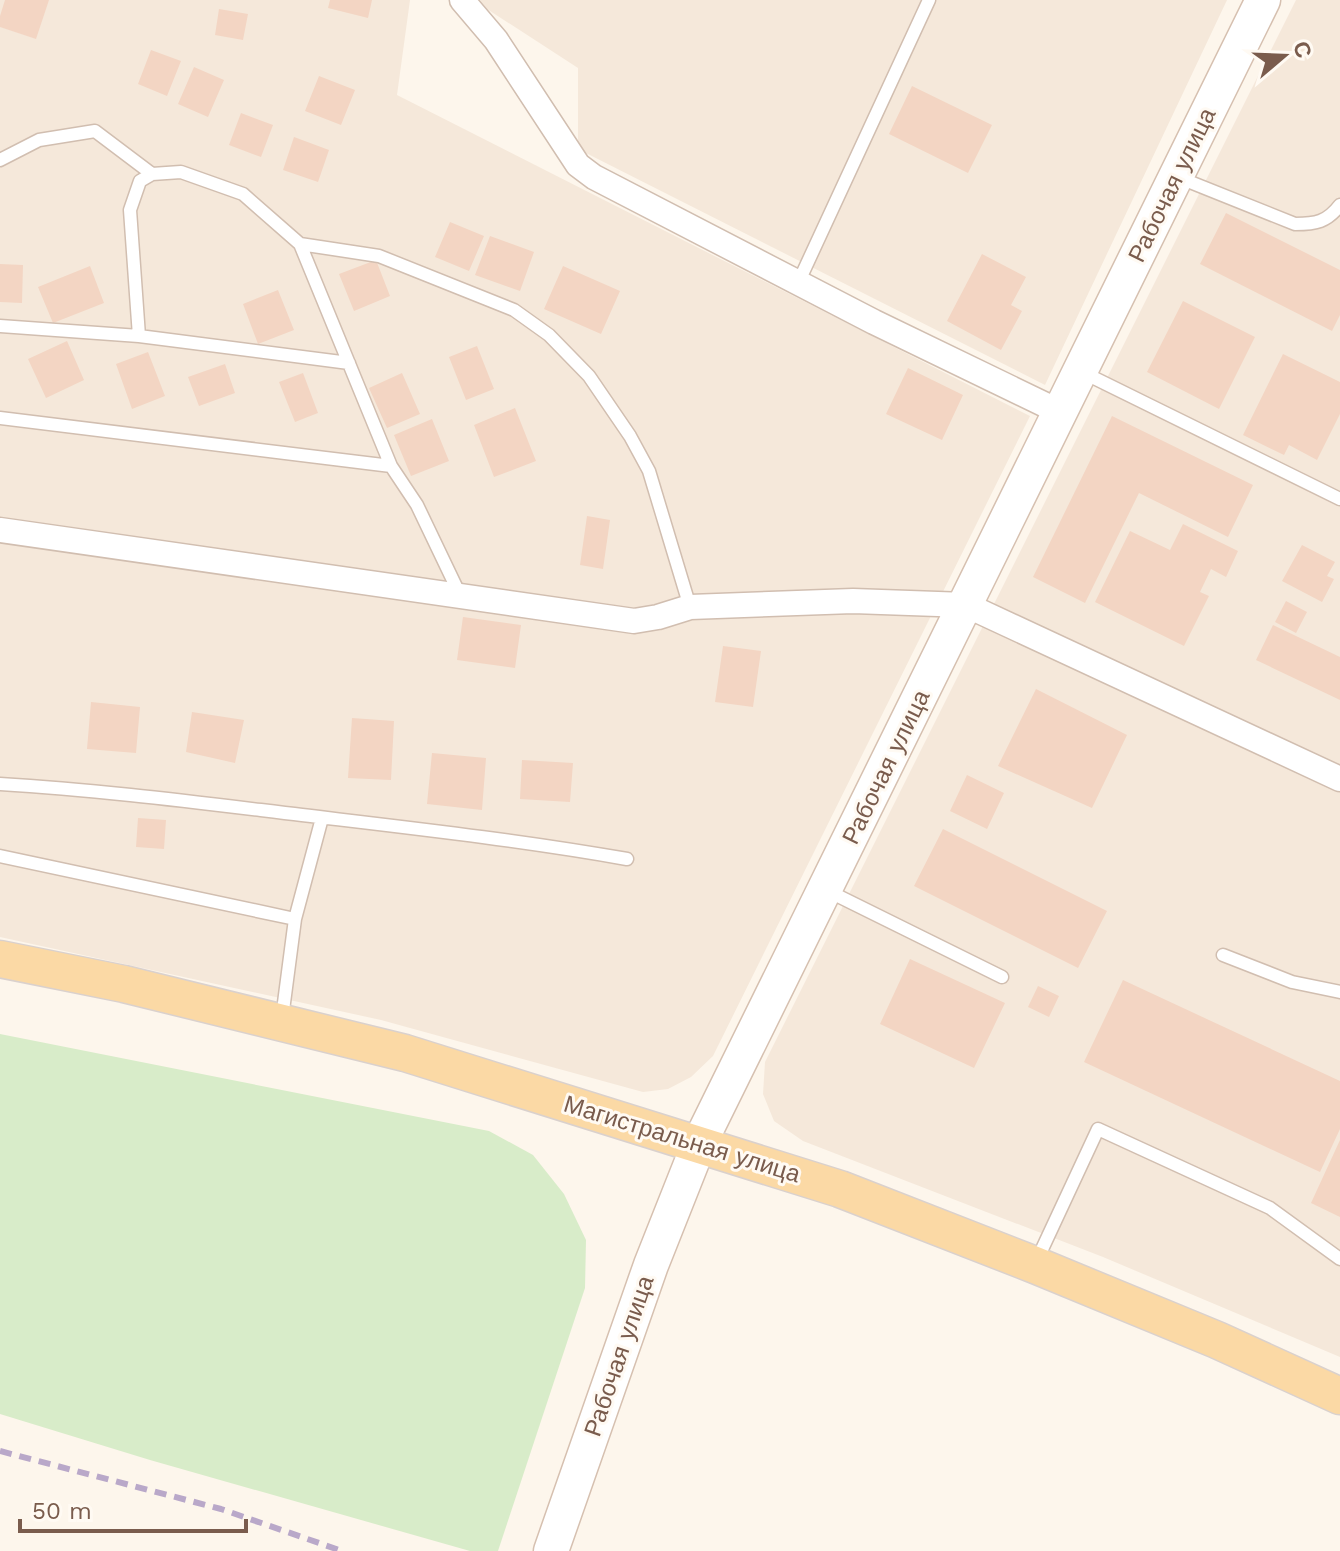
<svg xmlns="http://www.w3.org/2000/svg" width="1340" height="1551" font-family="'Work Sans',sans-serif">
  <style>
    .residential { fill: #f5e8da }
    .green { fill: #d8ecc9 }
    .building { fill: #f3d5c3 }
    .lines { fill: none; stroke-linecap: round; stroke-linejoin: round }
    .lane-casing { stroke: #d1beb0; stroke-width: 15 }
    .street-casing { stroke: #d1beb0; stroke-width: 27 }
    .secondary-casing { stroke: #d6c0b0; stroke-width: 37 }
    .primary-casing { stroke: #dad1cd; stroke-width: 39 }
    .lane { stroke: #fff; stroke-width: 12 }
    .street { stroke: #fff; stroke-width: 24 }
    .secondary { stroke: #fff; stroke-width: 34 }
    .primary { stroke: #fbd9a5; stroke-width: 36 }
    .rail { stroke: #b9a8c9; stroke-width: 6; stroke-dasharray: 12 8; stroke-linecap: butt }
    .labels { text-anchor: middle; stroke-width: 6; stroke-linejoin: round; paint-order: stroke }
    .street-label { font-size: 24px; fill: #7a5c4d; stroke: #fffaf3 }
  </style>
  <rect width="100%" height="100%" fill="#fdf6ec"/>
  <!-- residential -->
  <path class="residential" d="M 0,0 L 410,0 L 397,95 L 1030,416 L 713,1056 L 691,1077 L 668,1089 L 643,1092 L 381,1020 L 0,937 Z
    M 480,0 L 1227,0 L 1045,385 L 578,149 L 578,68 L 487,9 Z
    M 1296,0 L 1340,0 L 1340,1357 L 1103,1257 L 803,1141 L 774,1121 L 763,1094 L 765,1062 Z"/>
  <!-- green -->
  <path class="green" d="M 0,1034 L 489,1131 L 533,1155 L 564,1194 L 586,1240 L 585,1288 L 498,1551 L 470,1551 L 150,1460 L 0,1414 Z"/>
  <!-- building -->
  <path class="building" d="M 5,0 L 49,0 L 36,39 L 0,27 L 0,16 Z
    M 330,0 L 372,0 L 368,18 L 328,8 Z
    M 219,9 L 248,14 L 243,40 L 215,35 Z
    M 151,50 L 181,61 L 167,96 L 138,84 Z
    M 194,67 L 224,80 L 208,117 L 178,104 Z
    M 319,76 L 355,90 L 341,125 L 305,111 Z
    M 912,86 L 992,125 L 968,173 L 889,134 Z
    M 241,113 L 273,125 L 261,157 L 229,145 Z
    M 294,137 L 329,150 L 318,182 L 283,170 Z
    M 1226,213 L 1340,270 L 1340,315 L 1332,331 L 1200,264 Z
    M 450,222 L 484,236 L 469,271 L 435,257 Z
    M 490,236 L 534,252 L 520,291 L 475,275 Z
    M 982,254 L 1026,277 L 1011,305 L 1022,311 L 1001,350 L 947,321 Z
    M 376,260 L 390,296 L 354,311 L 339,274 Z
    M 0,264 L 23,265 L 22,303 L 0,302 Z
    M 90,266 L 104,303 L 53,323 L 38,287 Z
    M 563,266 L 620,291 L 601,334 L 544,309 Z
    M 278,290 L 294,330 L 258,344 L 243,304 Z
    M 1183,301 L 1255,337 L 1219,409 L 1147,372 Z
    M 67,341 L 84,380 L 46,398 L 28,359 Z
    M 477,346 L 494,389 L 466,400 L 449,357 Z
    M 148,352 L 165,396 L 132,409 L 116,364 Z
    M 1283,354 L 1340,382 L 1340,414 L 1317,460 L 1289,445 L 1284,455 L 1243,435 Z
    M 225,364 L 235,393 L 199,406 L 188,377 Z
    M 908,368 L 963,395 L 942,440 L 886,414 Z
    M 303,373 L 318,413 L 295,422 L 279,382 Z
    M 402,373 L 420,414 L 387,428 L 369,388 Z
    M 515,408 L 536,461 L 494,477 L 474,425 Z
    M 1112,416 L 1253,485 L 1228,537 L 1139,493 L 1085,603 L 1033,577 Z
    M 432,419 L 449,461 L 411,476 L 394,435 Z
    M 587,516 L 610,520 L 603,569 L 580,565 Z
    M 1183,524 L 1238,551 L 1226,577 L 1211,569 L 1200,592 L 1209,596 L 1184,646 L 1095,602 L 1130,531 L 1170,550 Z
    M 1302,545 L 1335,562 L 1327,576 L 1334,579 L 1322,602 L 1282,581 Z
    M 1286,601 L 1307,612 L 1296,633 L 1275,622 Z
    M 463,617 L 521,625 L 515,668 L 457,660 Z
    M 1273,625 L 1340,657 L 1340,700 L 1256,660 Z
    M 723,646 L 761,651 L 753,707 L 715,702 Z
    M 1036,689 L 1127,735 L 1092,808 L 998,766 Z
    M 91,702 L 140,707 L 136,753 L 87,749 Z
    M 192,712 L 244,720 L 235,763 L 186,752 Z
    M 352,718 L 394,721 L 391,780 L 348,778 Z
    M 432,753 L 486,758 L 482,810 L 427,804 Z
    M 522,760 L 573,763 L 570,802 L 520,799 Z
    M 967,775 L 1004,793 L 987,829 L 950,811 Z
    M 138,818 L 166,820 L 164,849 L 136,847 Z
    M 943,829 L 1107,911 L 1078,968 L 914,886 Z
    M 910,959 L 1005,1003 L 974,1068 L 880,1024 Z
    M 1123,980 L 1340,1081 L 1340,1129 L 1320,1172 L 1084,1062 Z
    M 1038,986 L 1059,996 L 1049,1017 L 1028,1007 Z
    M 1340,1140 L 1340,1217 L 1311,1203 Z"/>
  <g class="lines">
    <defs>
      <path id="lane" d="M 0,160 L 39,140 L 95,131 L 152,174
        M 1180,178 L 1295,224 C 1316,224 1327,222 1340,205
        M 300,244 L 379,256 L 514,310 L 549,335 L 589,376 L 630,436 L 649,471 L 690,607
        M 799,281 L 929,0
        M 0,326 L 139,336 L 349,363
        M 139,336 L 130,210 L 140,181 L 152,174 L 181,172 L 243,194 L 300,244 L 391,466 L 417,505 L 461,597
        M 1084,373 L 1340,499
        M 0,418 L 391,466
        M 0,784 C 101,790 201,803 302,815 C 411,828 519,840 627,859
        M 0,856 L 295,919
        M 826,890 L 1002,977
        M 1223,955 L 1292,982 L 1340,992
        M 282,1018 L 295,919 L 322,818
        M 1037,1260 L 1098,1129 L 1270,1208 L 1340,1259"/>
      <path id="street" d="M 462,0 L 496,40 L 578,165 L 594,177 L 874,322 L 1060,412
        M 0,530 L 634,621 L 658,617 L 690,607 L 853,601 L 966,605 L 1340,779"/>
      <path id="secondary" d="M 551,1551 L 651,1265 L 699,1144 L 1263,0"/>
      <path id="primary" d="M 0,959 L 124,984 L 405,1053 L 840,1189 L 1035,1265 L 1217,1340 L 1340,1396"/>
    </defs>
    <!-- lane casing -->
    <use href="#lane" class="lane-casing"/>
    <!-- street casing -->
    <use href="#street" class="street-casing"/>
    <!-- secondary casing -->
    <use href="#secondary" class="secondary-casing"/>
    <!-- primary casing -->
    <use href="#primary" class="primary-casing"/>
    <!-- lane -->
    <use href="#lane" class="lane"/>
    <!-- street -->
    <use href="#street" class="street"/>
    <!-- secondary -->
    <use href="#secondary" class="secondary"/>
    <!-- primary -->
    <use href="#primary" class="primary"/>
    <!-- rail -->
    <path class="rail" d="M 0,1451 L 221,1509 L 342,1551"/>
  </g>
  <g class="labels">
    <!-- street labels -->
    <g class="street-label">
      <text transform="translate(1172 185) rotate(-64)" y="8">Рабочая улица</text>
      <text transform="translate(886 767) rotate(-64)" y="8">Рабочая улица</text>
      <text transform="translate(682 1139) rotate(17)" y="8">Магистральная улица</text>
      <text transform="translate(619 1356) rotate(-71)" y="8">Рабочая улица</text>
    </g>
  </g>
  <!-- north arrow -->
  <g transform="translate(1284 56) rotate(71)" stroke="#fffaf3" stroke-width="6" paint-order="stroke">
  <path d="M0-6L14 30L0 20L-14 30Z" fill="#7a5c4d"/>
  <text y="-12" font-size="22" font-weight="bold" text-anchor="middle" fill="#7a5c4d">С</text>
  </g>
  <!-- scale -->
  <path d="M20 1519v12h226v-12" fill="none" stroke="#7a5c4d" stroke-width="4"/>
  <text x="32" y="1519" font-size="24" fill="#7a5c4d" stroke="#fffaf3" stroke-width="6" paint-order="stroke">50 m</text>
</svg>
